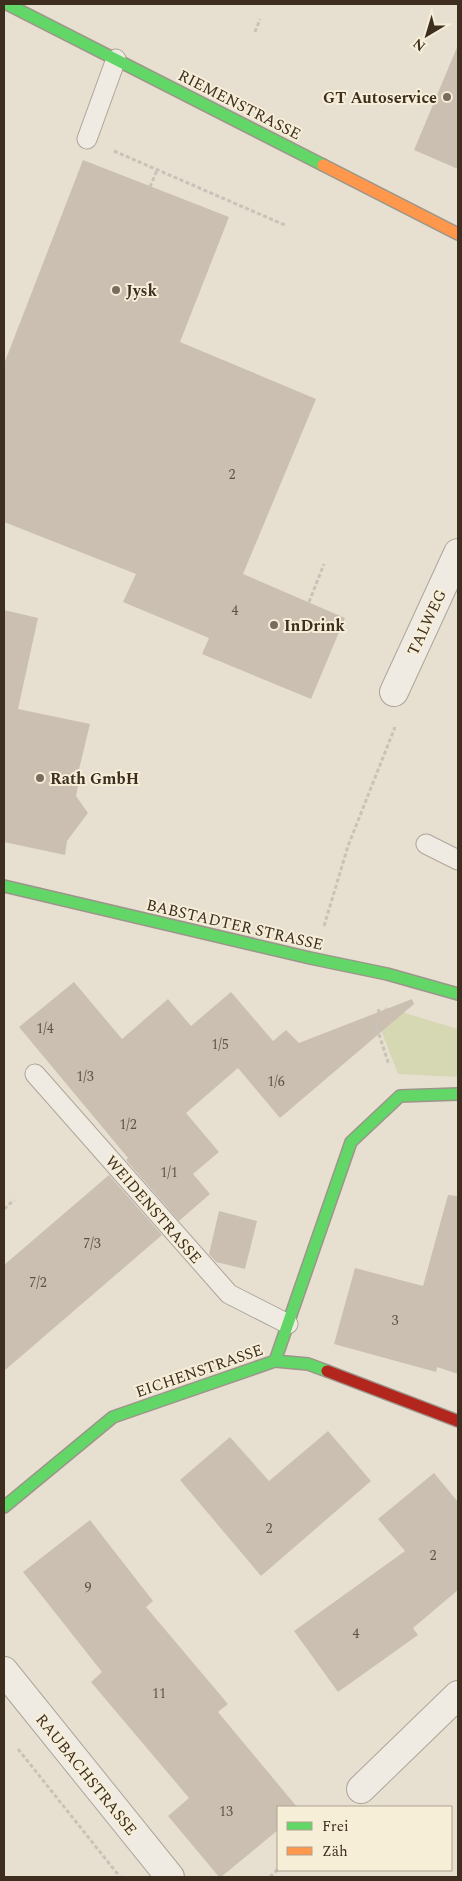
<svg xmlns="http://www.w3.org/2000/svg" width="462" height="1881" font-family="Spectral,serif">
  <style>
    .green { fill: #d6d7b3 }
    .building { fill: #cbbfb2 }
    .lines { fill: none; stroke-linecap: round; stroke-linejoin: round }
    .lane-casing { stroke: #ada599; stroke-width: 21 }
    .street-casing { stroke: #ada599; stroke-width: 30 }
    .fast-casing { stroke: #9c958a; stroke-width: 14 }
    .slow-casing { stroke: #9c958a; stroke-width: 14 }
    .jam-casing { stroke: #9c958a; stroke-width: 14 }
    .path { stroke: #c8c2b9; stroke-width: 3; stroke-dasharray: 4 2.5; stroke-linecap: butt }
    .lane { stroke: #efebe3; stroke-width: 19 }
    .street { stroke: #efebe3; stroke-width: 28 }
    .fast { stroke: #63d668; stroke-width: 11 }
    .slow { stroke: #ff974d; stroke-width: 11 }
    .jam { stroke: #b3261e; stroke-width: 11 }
    .poi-dot { fill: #786c5e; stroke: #f7eed8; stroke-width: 2 }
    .labels { text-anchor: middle; stroke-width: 4; stroke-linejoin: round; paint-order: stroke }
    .number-label { font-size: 14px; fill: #605244 }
    .poi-label { font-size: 16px; font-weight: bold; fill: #3d2e20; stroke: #f7eed8; text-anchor: start }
    .street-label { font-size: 16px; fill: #3d2e20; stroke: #f7eed8 }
  </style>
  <rect width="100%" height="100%" fill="#e7e0d1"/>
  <!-- green -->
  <path class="green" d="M 385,1007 L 458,1029 L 458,1077 L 398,1074 L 378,1022 Z"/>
  <!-- building -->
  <path class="building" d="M 458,45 L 458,169 L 414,150 Z
    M 83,160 L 229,217 L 180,342 L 316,399 L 243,574 L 345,618 L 311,699 L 202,654 L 209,638 L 123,602 L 136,574 L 4,522 L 4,364 Z
    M 4,610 L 38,618 L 18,709 L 90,724 L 75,786 L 78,786 L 76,796 L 88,813 L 67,841 L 65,855 L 4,842 Z
    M 74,982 L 122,1039 L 168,999 L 191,1026 L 231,992 L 273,1041 L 286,1030 L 299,1043 L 412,999 L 414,1004 L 280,1118 L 238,1068 L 186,1113 L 219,1152 L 193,1174 L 210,1194 L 179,1221 L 126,1160 L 128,1158 L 19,1027 Z
    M 109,1175 L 162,1235 L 4,1371 L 4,1265 Z
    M 448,1195 L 458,1196 L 458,1374 L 437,1367 L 436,1372 L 334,1344 L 355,1268 L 423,1286 Z
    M 219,1211 L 257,1221 L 245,1269 L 216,1262 L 209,1254 Z
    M 328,1431 L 371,1481 L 261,1576 L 180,1480 L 230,1437 L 269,1481 Z
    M 434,1473 L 458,1502 L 458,1590 L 413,1628 L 418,1635 L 338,1692 L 294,1631 L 405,1551 L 378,1519 Z
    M 90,1520 L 153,1601 L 146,1607 L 228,1704 L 218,1712 L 297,1807 L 278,1807 L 278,1830 L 221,1877 L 219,1877 L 168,1816 L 189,1798 L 91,1682 L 102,1672 L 23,1572 Z"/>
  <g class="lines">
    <defs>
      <path id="lane" d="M 87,139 L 116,59
        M 426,844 L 458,860
        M 35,1074 L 229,1294 L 288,1324"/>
      <path id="street" d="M 394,692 L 458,553
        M 4,1671 L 170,1877
        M 361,1789 L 458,1695"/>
      <path id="fast" d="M 7,4 L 323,165
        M 4,886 L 310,958 L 387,974 L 458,994
        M 275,1361 L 351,1142 L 400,1096 L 458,1094
        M 4,1507 L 113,1417 L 275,1361 L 308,1364 L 327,1371"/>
      <path id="slow" d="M 323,165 L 458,234"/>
      <path id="jam" d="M 327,1371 L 458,1421"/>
    </defs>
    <!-- lane casing -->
    <use href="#lane" class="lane-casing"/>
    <!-- street casing -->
    <use href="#street" class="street-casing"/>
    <!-- fast casing -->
    <use href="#fast" class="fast-casing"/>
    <!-- slow casing -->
    <use href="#slow" class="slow-casing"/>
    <!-- jam casing -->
    <use href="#jam" class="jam-casing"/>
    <!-- path -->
    <path class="path" d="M 255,32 L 260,19
      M 114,151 L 287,226
      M 150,187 L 157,170
      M 309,602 L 324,564
      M 324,926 L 348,846 L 395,727
      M 379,1009 L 376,1025 L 389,1065
      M 4,1209 L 14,1200
      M 18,1749 L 120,1877
      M 270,1877 L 278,1869"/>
    <!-- lane -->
    <use href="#lane" class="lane"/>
    <!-- street -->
    <use href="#street" class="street"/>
    <!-- fast -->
    <use href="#fast" class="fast"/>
    <!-- slow -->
    <use href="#slow" class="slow"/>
    <!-- jam -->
    <use href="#jam" class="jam"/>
  </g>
  <!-- markers -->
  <g class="poi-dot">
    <circle cx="447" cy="97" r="5"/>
    <circle cx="116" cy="290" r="5"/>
    <circle cx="274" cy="625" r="5"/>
    <circle cx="40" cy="778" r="5"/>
  </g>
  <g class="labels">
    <!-- number labels -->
    <g class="number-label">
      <text x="232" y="479">2</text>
      <text x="235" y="615">4</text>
      <text x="45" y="1033">1/4</text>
      <text x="220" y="1049">1/5</text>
      <text x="85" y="1081">1/3</text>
      <text x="276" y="1086">1/6</text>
      <text x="128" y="1129">1/2</text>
      <text x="169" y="1177">1/1</text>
      <text x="92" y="1248">7/3</text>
      <text x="38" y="1287">7/2</text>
      <text x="395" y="1325">3</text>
      <text x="269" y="1533">2</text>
      <text x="433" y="1560">2</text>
      <text x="88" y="1592">9</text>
      <text x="356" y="1638">4</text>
      <text x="159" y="1698">11</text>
      <text x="226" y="1816">13</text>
    </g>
    <!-- poi labels -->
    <g class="poi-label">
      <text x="437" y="103" text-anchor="end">GT Autoservice</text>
      <text x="126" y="296">Jysk</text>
      <text x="284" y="631">InDrink</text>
      <text x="50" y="784">Rath GmbH</text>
    </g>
    <!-- street labels -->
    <g class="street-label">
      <text transform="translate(240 104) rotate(27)" y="6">RIEMENSTRASSE</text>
      <text transform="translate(426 622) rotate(-65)" y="6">TALWEG</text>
      <text transform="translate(235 924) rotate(13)" y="6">BABSTADTER STRASSE</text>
      <text transform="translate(154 1209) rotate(49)" y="6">WEIDENSTRASSE</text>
      <text transform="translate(199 1370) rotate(-19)" y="6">EICHENSTRASSE</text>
      <text transform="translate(87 1774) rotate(51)" y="6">RAUBACHSTRASSE</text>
    </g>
  </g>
  <!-- border -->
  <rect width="462" height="1881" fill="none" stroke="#3d2e20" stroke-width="10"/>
  <!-- legend -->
  <rect x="277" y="1806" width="175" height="65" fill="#f7eed8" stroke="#ada18e"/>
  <rect x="287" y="1822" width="25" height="8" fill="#63d668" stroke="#ada18e"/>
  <text x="322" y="1831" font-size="15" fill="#3d2e20">Frei</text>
  <rect x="287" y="1847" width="25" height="8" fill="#ff974d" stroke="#ada18e"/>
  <text x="322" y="1856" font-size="15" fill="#3d2e20">Zäh</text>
  <!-- north arrow -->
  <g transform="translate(427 35) rotate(218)" stroke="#f7eed8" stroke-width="4" paint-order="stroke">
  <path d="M0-4L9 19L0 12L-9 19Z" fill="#3d2e20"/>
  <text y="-8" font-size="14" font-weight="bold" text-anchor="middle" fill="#3d2e20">N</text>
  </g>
</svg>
